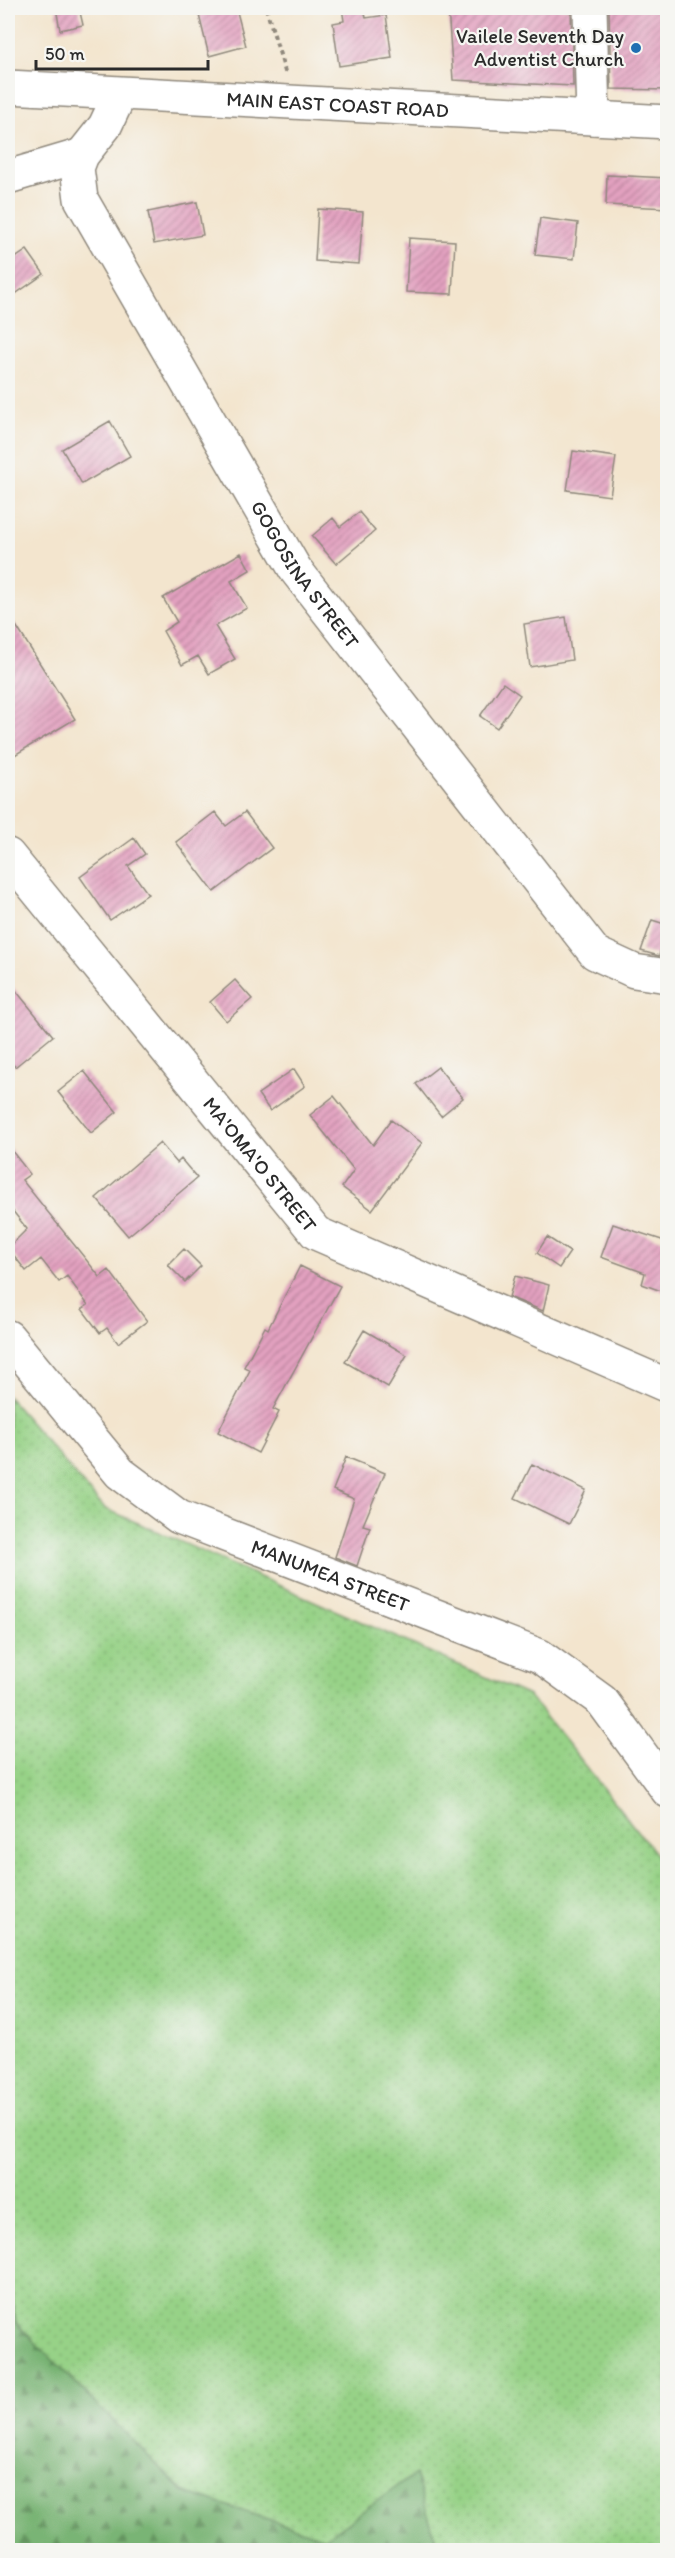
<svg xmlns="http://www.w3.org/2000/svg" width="675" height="2558" font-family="Itim,sans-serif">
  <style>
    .grass { fill: url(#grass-dots); stroke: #617e59; stroke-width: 1.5 }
    .forest { fill: url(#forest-firs); stroke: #527050; stroke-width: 1.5 }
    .building { fill: url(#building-hatch) }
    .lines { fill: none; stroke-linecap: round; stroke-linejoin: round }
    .minor-casing { stroke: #8f887c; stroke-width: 36 }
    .major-casing { stroke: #8f887c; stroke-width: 36 }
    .path { stroke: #8f887c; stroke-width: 4; stroke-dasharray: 4.5 4.5; stroke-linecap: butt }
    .minor { stroke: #fff; stroke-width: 33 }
    .major { stroke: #fff; stroke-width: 33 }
    .poi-dot { fill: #1f6fb2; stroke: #f6f6f2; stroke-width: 2 }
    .labels { text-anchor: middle; stroke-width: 4.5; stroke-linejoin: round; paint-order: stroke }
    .poi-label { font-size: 20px; fill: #2b2b2b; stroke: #f6f6f2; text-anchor: end }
    .street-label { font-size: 20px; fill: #2b2b2b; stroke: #f6f6f2 }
  </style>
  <defs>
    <pattern id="grass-dots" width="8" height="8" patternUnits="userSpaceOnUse" patternTransform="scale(1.5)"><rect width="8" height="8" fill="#97d287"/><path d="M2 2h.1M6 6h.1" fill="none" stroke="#82b475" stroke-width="1.8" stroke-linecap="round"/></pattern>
    <pattern id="forest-firs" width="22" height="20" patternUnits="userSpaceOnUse" patternTransform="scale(1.5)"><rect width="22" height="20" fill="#79b474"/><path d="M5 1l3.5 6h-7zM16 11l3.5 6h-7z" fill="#63935f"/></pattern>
    <pattern id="building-hatch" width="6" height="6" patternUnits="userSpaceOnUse" patternTransform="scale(1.5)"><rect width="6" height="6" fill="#e3a1c0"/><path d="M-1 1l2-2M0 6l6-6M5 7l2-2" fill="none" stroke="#b8839c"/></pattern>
  </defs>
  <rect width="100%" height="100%" fill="#f6f6f2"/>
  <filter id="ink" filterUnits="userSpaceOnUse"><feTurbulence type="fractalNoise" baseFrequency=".0167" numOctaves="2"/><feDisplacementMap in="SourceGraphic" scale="12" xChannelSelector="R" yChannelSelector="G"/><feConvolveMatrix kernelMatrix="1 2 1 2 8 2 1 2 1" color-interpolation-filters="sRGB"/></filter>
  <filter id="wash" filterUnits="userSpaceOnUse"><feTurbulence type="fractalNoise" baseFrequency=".008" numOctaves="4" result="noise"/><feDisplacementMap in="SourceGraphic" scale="24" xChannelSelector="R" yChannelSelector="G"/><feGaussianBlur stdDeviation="1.35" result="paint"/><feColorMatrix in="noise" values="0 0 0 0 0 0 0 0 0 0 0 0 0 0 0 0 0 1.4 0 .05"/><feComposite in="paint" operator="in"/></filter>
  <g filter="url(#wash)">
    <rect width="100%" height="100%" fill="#f3e5ce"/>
    <!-- grass -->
    <path class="grass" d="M 8,1397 L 104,1508 L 529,1696 L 667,1868 L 667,2550 L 8,2550 Z"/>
    <!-- forest -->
    <path class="forest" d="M 8,2265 L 16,2323 L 183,2491 L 325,2538 L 415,2474 L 439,2550 L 8,2550 Z"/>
    <g id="blocks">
      <!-- building -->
      <path class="building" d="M 56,8 L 79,8 L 83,25 L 60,30 Z
        M 227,8 L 236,8 L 246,46 L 209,56 L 199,15 Z
        M 342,8 L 364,8 L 366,18 L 386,15 L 392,58 L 339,66 L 333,23 L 344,21 Z
        M 448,8 L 571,8 L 573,86 L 453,80 Z
        M 609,8 L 668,8 L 668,90 L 611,89 Z
        M 607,175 L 668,178 L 668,208 L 606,205 Z
        M 197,202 L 203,235 L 154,244 L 148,212 Z
        M 318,209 L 363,212 L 359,264 L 315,261 Z
        M 540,218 L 578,223 L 574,259 L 535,255 Z
        M 409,238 L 455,241 L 452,294 L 406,292 Z
        M 27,250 L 44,274 L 8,299 L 8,263 Z
        M 110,421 L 130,456 L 82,484 L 62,449 Z
        M 573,451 L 616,457 L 610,496 L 567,490 Z
        M 359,512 L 375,531 L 336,564 L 312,536 L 333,518 L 340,527 Z
        M 241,553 L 250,570 L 231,581 L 247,608 L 215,626 L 235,659 L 209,674 L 198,656 L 182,665 L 163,631 L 177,622 L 163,598 Z
        M 8,613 L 75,719 L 8,759 Z
        M 566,617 L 572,660 L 530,667 L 524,624 Z
        M 503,683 L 520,695 L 497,728 L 480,716 Z
        M 215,812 L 226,826 L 245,812 L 272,848 L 214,892 L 176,842 Z
        M 134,838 L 145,854 L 128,866 L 148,894 L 110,920 L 80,877 Z
        M 652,920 L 668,925 L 659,956 L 641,951 Z
        M 235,980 L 252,999 L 226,1021 L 210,1002 Z
        M 8,981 L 53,1036 L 15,1067 L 8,1058 Z
        M 438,1067 L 463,1098 L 441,1116 L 416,1084 Z
        M 294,1069 L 305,1086 L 270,1111 L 258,1094 Z
        M 84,1071 L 117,1112 L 91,1133 L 58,1092 Z
        M 334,1096 L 373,1145 L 391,1120 L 422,1143 L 372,1210 L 342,1187 L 354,1170 L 310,1115 Z
        M 160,1143 L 177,1163 L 181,1159 L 197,1178 L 128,1236 L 96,1198 Z
        M 8,1146 L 30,1174 L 22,1180 L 100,1277 L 109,1270 L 147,1321 L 118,1343 L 107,1328 L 100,1333 L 82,1309 L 88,1305 L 67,1276 L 59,1282 L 41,1259 L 26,1271 L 8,1248 L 27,1229 L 8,1205 Z
        M 613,1224 L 668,1242 L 668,1280 L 664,1292 L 642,1284 L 645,1273 L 601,1257 Z
        M 547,1237 L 570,1252 L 559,1268 L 537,1253 Z
        M 184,1249 L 201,1266 L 185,1282 L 168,1265 Z
        M 300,1266 L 340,1286 L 273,1409 L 279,1412 L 258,1453 L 218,1432 L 250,1370 L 244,1367 L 265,1327 L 268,1329 Z
        M 515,1276 L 549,1285 L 543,1311 L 509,1297 Z
        M 364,1330 L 407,1355 L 388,1387 L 345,1362 Z
        M 346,1457 L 385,1473 L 363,1525 L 370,1527 L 357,1566 L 335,1557 L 354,1499 L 333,1490 Z
        M 532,1464 L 586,1490 L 569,1524 L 515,1498 Z"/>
    </g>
  </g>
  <g filter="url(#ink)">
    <use href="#blocks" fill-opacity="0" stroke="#8f887c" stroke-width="1.5"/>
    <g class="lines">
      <defs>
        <g id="minor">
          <path d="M 590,8 L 593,118"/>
          <path id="s1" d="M 120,94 L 105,126 L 82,155 L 77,168 L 81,199 L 295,569 L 595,953 L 634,971 L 668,976"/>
          <path d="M 8,177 L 82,155"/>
          <path id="s2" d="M 8,855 L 316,1233 L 668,1386"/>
        </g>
        <g id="major">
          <path id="s3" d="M 8,87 L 668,122"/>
          <path id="s4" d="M 8,1337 L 120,1473 L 179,1517 L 540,1656 L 602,1701 L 668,1791"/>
        </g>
      </defs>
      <!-- minor casing -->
      <use href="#minor" class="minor-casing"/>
      <!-- major casing -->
      <use href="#major" class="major-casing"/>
      <!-- path -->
      <path class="path" d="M 266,8 L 286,75"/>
      <!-- minor -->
      <use href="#minor" class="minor"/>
      <!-- major -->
      <use href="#major" class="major"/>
    </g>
  </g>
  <!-- markers -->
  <circle class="poi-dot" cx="636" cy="48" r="6"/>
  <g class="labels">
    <!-- poi labels -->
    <g class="poi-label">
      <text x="624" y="43">Vailele Seventh Day<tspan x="624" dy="23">Adventist Church</tspan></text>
    </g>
    <!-- street labels -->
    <g class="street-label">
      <text dy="7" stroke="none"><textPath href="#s3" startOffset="330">MAIN EAST COAST ROAD</textPath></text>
      <text dy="7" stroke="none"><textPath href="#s1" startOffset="555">GOGOSINA STREET</textPath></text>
      <text dy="7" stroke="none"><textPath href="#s2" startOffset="399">MA'OMA'O STREET</textPath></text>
      <text dy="7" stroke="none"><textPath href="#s4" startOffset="412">MANUMEA STREET</textPath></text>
    </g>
  </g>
  <!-- margin -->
  <rect width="675" height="2558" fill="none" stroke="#f6f6f2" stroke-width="30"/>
  <!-- scale -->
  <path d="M36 60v9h172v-9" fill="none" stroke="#2b2b2b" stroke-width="3"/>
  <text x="45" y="60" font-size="18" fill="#2b2b2b" stroke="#f6f6f2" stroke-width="4.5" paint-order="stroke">50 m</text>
</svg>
